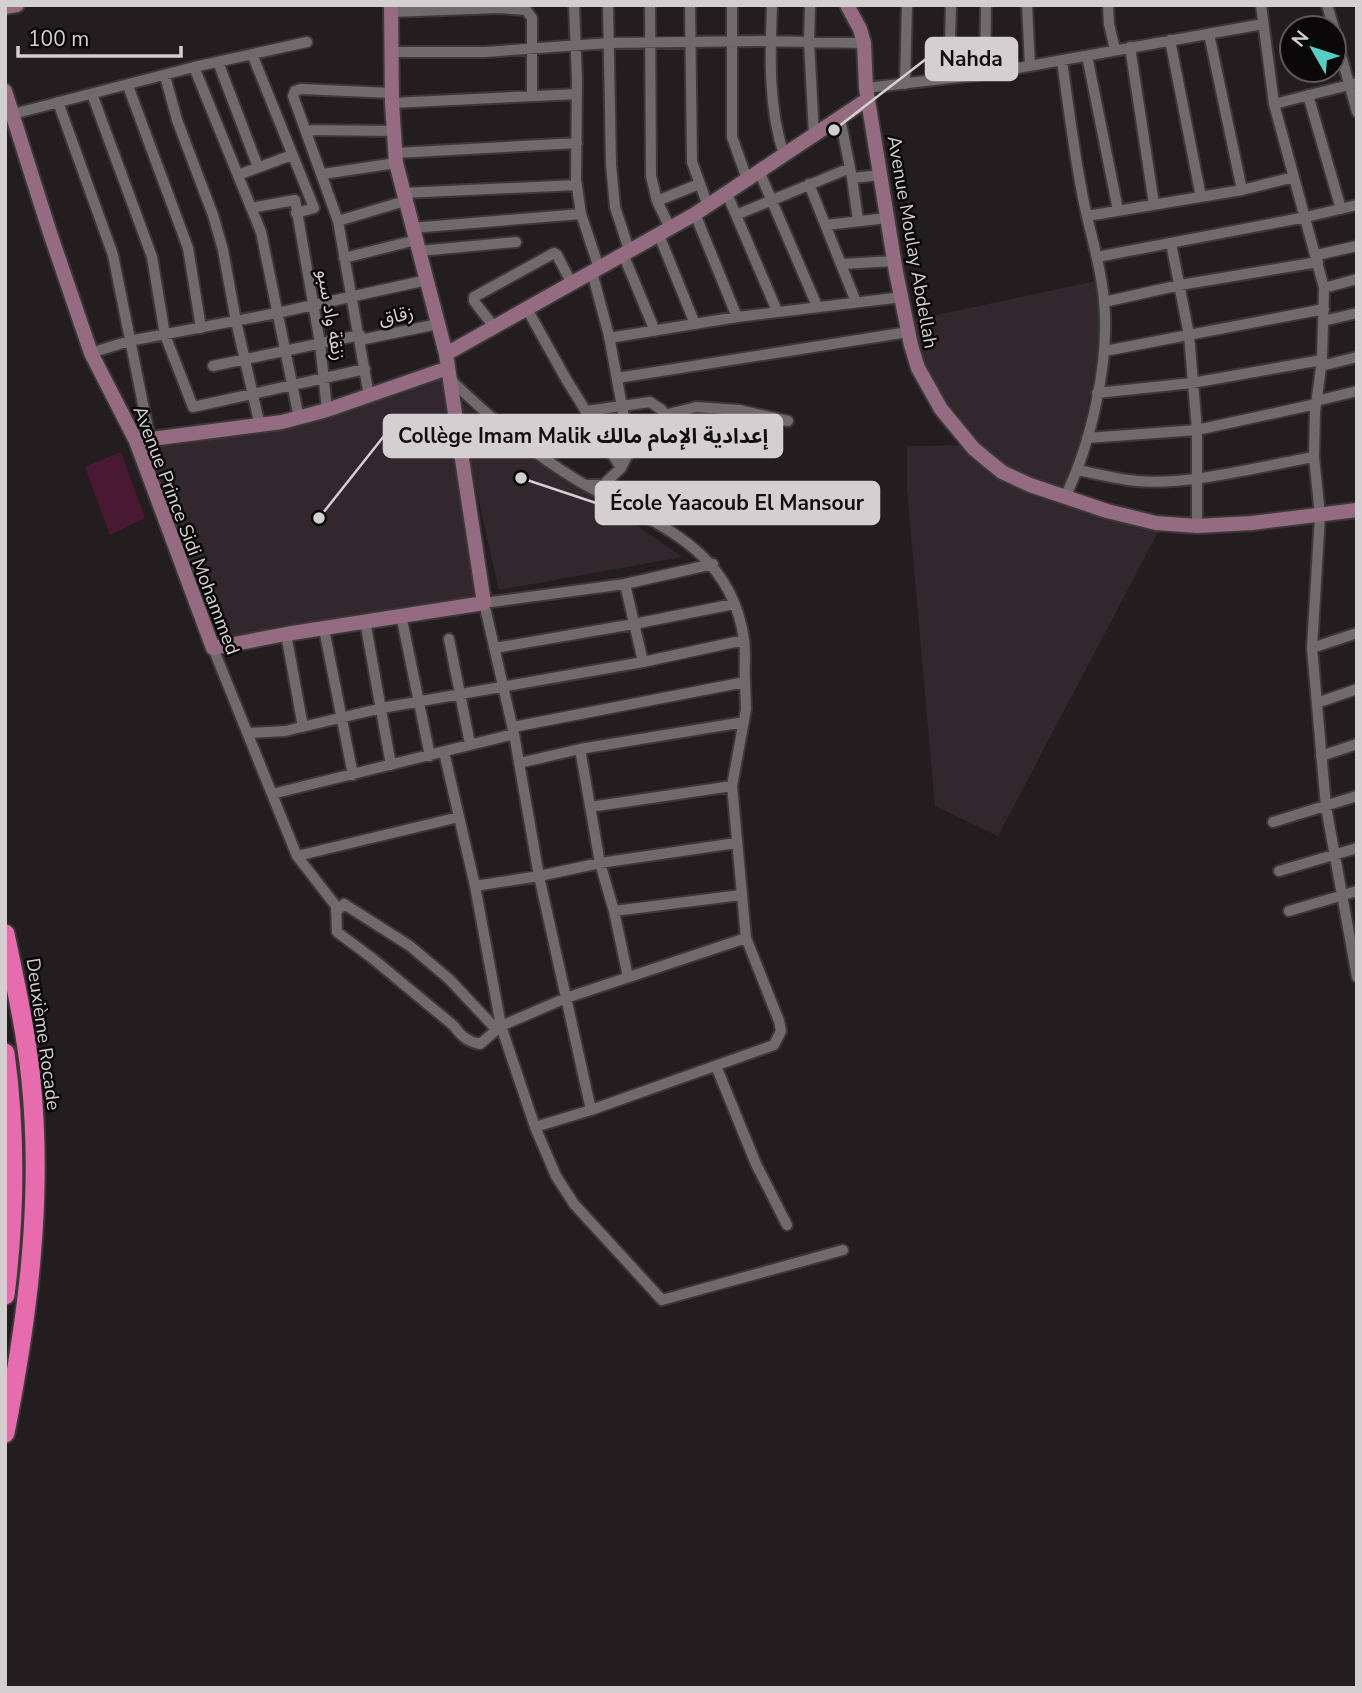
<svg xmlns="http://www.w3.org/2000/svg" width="1362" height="1693" font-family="'Nunito Sans','Noto Sans Arabic',sans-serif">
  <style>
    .built { fill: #32272c }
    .green { fill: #491833 }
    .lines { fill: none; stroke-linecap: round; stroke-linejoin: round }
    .street-casing { stroke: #3c3739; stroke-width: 14 }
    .secondary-casing { stroke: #3c3739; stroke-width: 18 }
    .highway-casing { stroke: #3c3739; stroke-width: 23 }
    .street { stroke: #716a6d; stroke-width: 10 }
    .secondary { stroke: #946b80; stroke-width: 14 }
    .highway { stroke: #e76cad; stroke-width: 19 }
    .labels { text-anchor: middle; stroke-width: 5; stroke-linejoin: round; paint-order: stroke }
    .street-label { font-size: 19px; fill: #d4d0d2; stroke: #0a0809 }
    .leader { fill: none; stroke: #d4d0d2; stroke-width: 2.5 }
    .callout-dot { fill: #d4d0d2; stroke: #0a0809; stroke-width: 2.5 }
    .callout { fill: #d4d0d2; stroke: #d4d0d2; stroke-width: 2.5 }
    .callout-label { font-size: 21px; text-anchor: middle; font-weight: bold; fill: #111 }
  </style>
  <rect width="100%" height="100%" fill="#231d1f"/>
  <!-- built -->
  <path class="built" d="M 1101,280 L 1097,358 L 1076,469 L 1066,496 L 1165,519 L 998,836 L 935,806 L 907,490 L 907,446 L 972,445 L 930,388 L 908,321 Z
    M 451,368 L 456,399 L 682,557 L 499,590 L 458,409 L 480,595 L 406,616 L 220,652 L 136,442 L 282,423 Z"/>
  <!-- green -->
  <path class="green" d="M 121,452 L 145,518 L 110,535 L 85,467 Z"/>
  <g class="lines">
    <defs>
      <path id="street" d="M 574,5 L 577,80 L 576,180 L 581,214 L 599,268
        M 608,5 L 611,165 L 615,207 L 629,250
        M 650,5 L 651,176 L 657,201 L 670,228
        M 690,5 L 692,162 L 708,206
        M 732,5 L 732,137 L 747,179
        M 772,5 C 770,55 768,107 784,155
        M 810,5 L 809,42 L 814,135
        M 1027,5 L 1030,66
        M 1108,5 L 1109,24 L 1115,50
        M 1261,5 L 1274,104 L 1324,288 L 1322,360 L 1315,412 L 1314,457 L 1320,515 L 1312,648 L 1326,807 L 1357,977
        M 1327,5 L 1334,28
        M 391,12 L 498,8 L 526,10 L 532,18 L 532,96
        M 1334,30 L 1357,112
        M 1209,34 L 1242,190
        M 1170,40 L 1201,197
        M 1130,47 L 1154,204
        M 391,52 L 485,52 L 609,43 L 761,41 L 864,43
        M 252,54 L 314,208 L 296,213
        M 1087,56 L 1118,210
        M 1062,61 C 1068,103 1073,145 1081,187 C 1087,225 1101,262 1104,301 C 1110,361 1091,444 1065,497
        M 218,62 L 258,167
        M 194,67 L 261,232 L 299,418
        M 985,74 L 986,5
        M 165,76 L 177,120 L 213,215 L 223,250 L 236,321 L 260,426
        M 949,78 L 951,5
        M 905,84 L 907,5
        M 128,86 L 188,248 L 201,328
        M 866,88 L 985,74 L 1263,24
        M 92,94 L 152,257 L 165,335 L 193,407 L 365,369
        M 1308,95 L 1341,209
        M 58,102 L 113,255 L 150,439
        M 392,103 L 577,94
        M 1274,104 L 1357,83
        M 13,114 L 194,67 L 307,42
        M 840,118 L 852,178 L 881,175
        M 306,130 L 394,131
        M 396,153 L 577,143
        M 759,171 L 817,306
        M 323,174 L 396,163
        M 238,175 L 292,155
        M 852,178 L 858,220
        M 809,184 L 856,302
        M 403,193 L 577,185
        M 727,194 L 777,311
        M 657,201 L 699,184
        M 251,208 L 295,200 L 320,343 L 327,410
        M 695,214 L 737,317
        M 736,215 L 850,168
        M 1087,216 L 1242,190 L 1294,177
        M 338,221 L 405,201
        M 826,225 L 887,218
        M 412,228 L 581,214
        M 659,235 L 695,324
        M 1171,243 L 1189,335 L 1197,430 L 1197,526
        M 419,251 L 516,242
        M 623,254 L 655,331
        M 1317,255 L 1357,246
        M 1097,257 L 1306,217 L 1357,205
        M 344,258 L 416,240
        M 842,264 L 894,261
        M 1324,288 L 1357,279
        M 1104,302 L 1180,285 L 1318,262
        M 527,309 L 566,379 L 621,468
        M 1323,321 L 1357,313
        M 494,327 L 474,301 L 474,297 L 554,253 L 557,255 L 572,284
        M 609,338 L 737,317 L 902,297
        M 360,340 L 438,324
        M 1105,351 L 1324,309
        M 91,353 L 129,341 L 277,313 L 427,280
        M 213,366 L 360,335
        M 1321,366 L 1357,357
        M 617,378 L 908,332
        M 451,380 C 490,418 533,454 580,482 C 652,523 731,545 744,640 C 746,653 744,668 745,682 L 513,727
        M 1097,393 L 1192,383 L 1322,360
        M 369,396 L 338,221 L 293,96 L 295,91 L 301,89 L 392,93
        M 1316,401 L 1357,391
        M 586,411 L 650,402 L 662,410 L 672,435
        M 664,415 L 696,407 L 739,410 L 788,421
        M 1087,438 L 1197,430 L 1316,404
        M 1078,470 C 1097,474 1117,479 1137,481 C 1187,486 1262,466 1314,457
        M 589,485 L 603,485 L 621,468 L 630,450 L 609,336 L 592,272
        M 625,584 L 643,662
        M 401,615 L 430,756
        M 365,621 L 391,765
        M 324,629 L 353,775
        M 286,634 L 303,727
        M 449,639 L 470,744
        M 213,648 L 297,856 L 336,906 L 337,932 L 372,958 L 454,1026 C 461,1036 468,1042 480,1044 L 501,1026 L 566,998 L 746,938
        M 495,648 L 634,624 L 734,604
        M 1312,648 L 1357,633
        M 1317,703 L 1357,689
        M 248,733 L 285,731 L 382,708 L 643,662 L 744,640
        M 580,749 L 744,722
        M 444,752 L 475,886 L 501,1026 L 535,1127 L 556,1176 L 574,1204 L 662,1300 L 843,1250
        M 1321,756 L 1357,744
        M 519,763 L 580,749 L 600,863 L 614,911 L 628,977
        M 732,786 L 746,709 L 745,682
        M 272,794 L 514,734
        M 590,807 L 732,786 L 746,938 L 779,1021 L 781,1031 L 774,1045 L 591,1110
        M 1273,822 L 1357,796
        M 297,856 L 459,817
        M 1279,871 L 1357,848
        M 475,886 L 539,876 L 600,863 L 736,843
        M 614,911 L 741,895
        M 1289,911 L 1357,891
        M 336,912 L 344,904 L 410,946 L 449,979 L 497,1030
        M 716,1066 L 756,1164 L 787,1225
        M 535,1127 L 591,1110 L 539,876 L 514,734 L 484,603 L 625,584 L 713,564"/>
      <path id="secondary" d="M 847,5 L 860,29 L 864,43 L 866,88 L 896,272 L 911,345 L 918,368 L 941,409 L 974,449 L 1002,472 L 1030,485 L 1107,511 L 1156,523 L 1197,526 L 1252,523 L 1357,510
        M 5,7 L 17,5
        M 5,91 L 50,233 L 91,353 L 136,441 L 213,648 L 286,634 L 484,603 L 446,354 L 396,163 L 392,103 L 391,5
        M 446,354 L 695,214 L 868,99
        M 136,441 L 282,422 L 327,410 L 448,368"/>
      <path id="highway" d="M 5,934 C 15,982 26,1031 31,1080 C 43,1199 28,1317 5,1433
        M 5,1053 C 16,1134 15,1215 5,1295"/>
    </defs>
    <!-- street casing -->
    <use href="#street" class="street-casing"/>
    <!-- secondary casing -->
    <use href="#secondary" class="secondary-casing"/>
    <!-- highway casing -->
    <use href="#highway" class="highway-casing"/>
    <!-- street -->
    <use href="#street" class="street"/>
    <!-- secondary -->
    <use href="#secondary" class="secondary"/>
    <!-- highway -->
    <use href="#highway" class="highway"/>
  </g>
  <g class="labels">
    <!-- street labels -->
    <g class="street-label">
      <text transform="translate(913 242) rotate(80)" y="7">Avenue Moulay Abdellah</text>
      <text transform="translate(332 315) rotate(80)" y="7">زنقة واد سبو</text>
      <text transform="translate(396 315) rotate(-12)" y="7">زقاق</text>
      <text transform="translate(187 530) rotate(69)" y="7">Avenue Prince Sidi Mohammed</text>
      <text transform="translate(44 1034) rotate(82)" y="7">Deuxième Rocade</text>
    </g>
  </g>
  <!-- callouts -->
  <path class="leader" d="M834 130L926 59M319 518L384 436M521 478L596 503"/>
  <g class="callout-dot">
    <circle cx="834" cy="130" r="7"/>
    <circle cx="319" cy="518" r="7"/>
    <circle cx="521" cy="478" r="7"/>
  </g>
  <g class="callout">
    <rect x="926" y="38" width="91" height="42" rx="7"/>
    <rect x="384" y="415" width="398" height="42" rx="7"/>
    <rect x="596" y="482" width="283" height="42" rx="7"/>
  </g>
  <g class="callout-label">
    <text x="971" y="66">Nahda</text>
    <text x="583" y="443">Collège Imam Malik إعدادية الإمام مالك</text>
    <text x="737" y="510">École Yaacoub El Mansour</text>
  </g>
  <!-- border -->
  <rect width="1362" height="1693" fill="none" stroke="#d4d0d2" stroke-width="14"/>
  <!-- north arrow -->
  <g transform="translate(1313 49) rotate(309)"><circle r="33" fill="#0a0809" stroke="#5b5859" stroke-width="2"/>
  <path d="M0-5L12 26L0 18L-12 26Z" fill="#56cec3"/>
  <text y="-10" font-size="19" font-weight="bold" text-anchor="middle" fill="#d4d0d2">N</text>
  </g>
  <!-- scale -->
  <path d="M18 46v10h163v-10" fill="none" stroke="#d4d0d2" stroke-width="3.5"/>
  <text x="28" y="46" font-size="21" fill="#d4d0d2" stroke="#0a0809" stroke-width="5" paint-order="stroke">100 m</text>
</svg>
